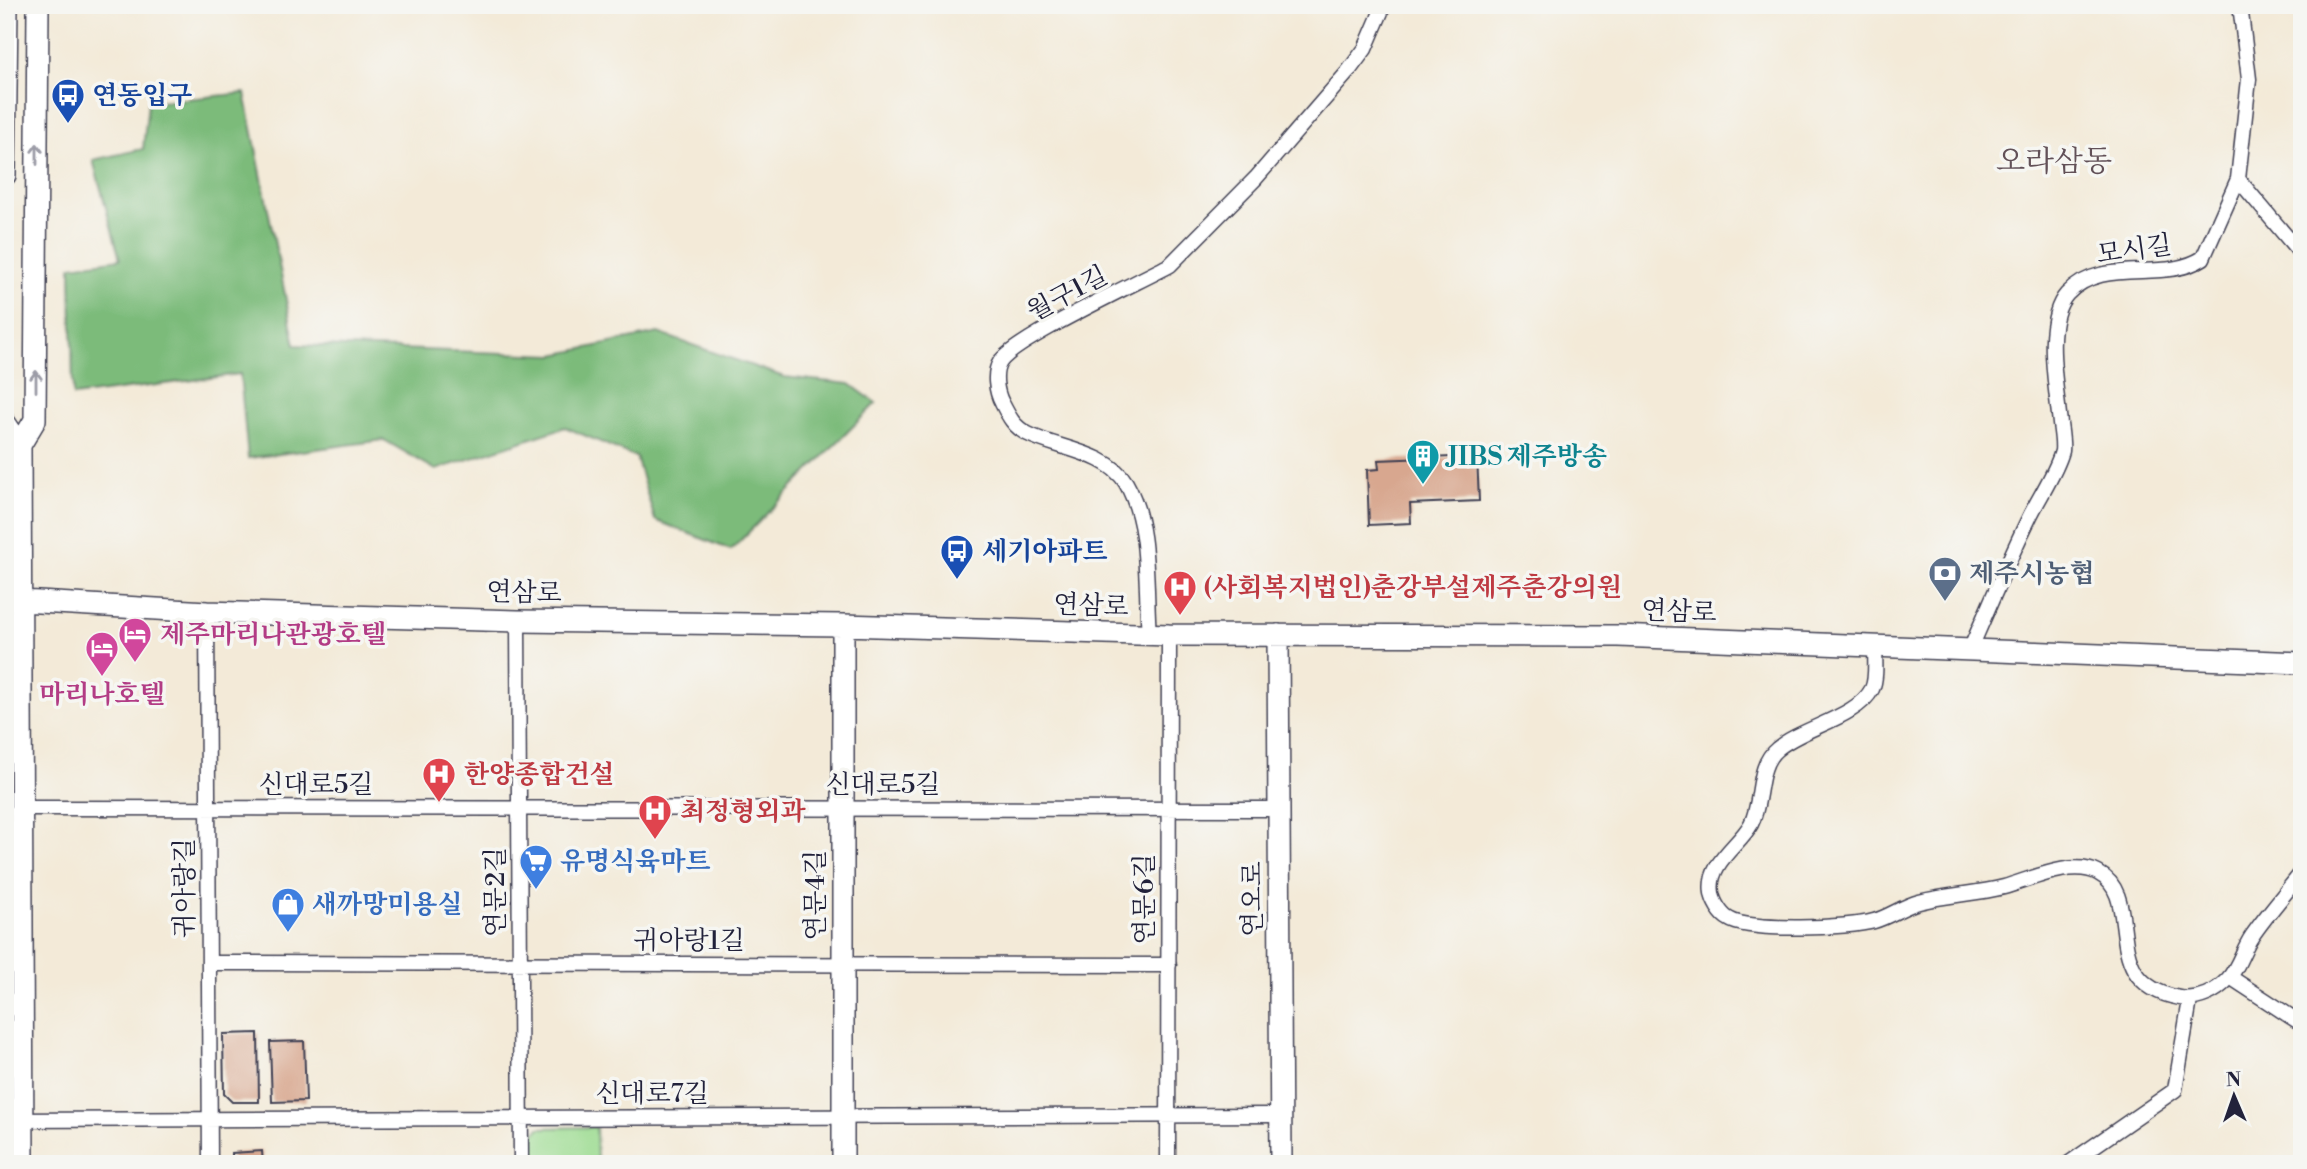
<svg xmlns="http://www.w3.org/2000/svg" width="2307" height="1169" font-family="'Libre Bodoni','Noto Serif KR',serif">
  <style>
    .green { fill: #9bdb90; stroke: #5e7e66; stroke-width: 2 }
    .forest { fill: #7cbb7a; stroke: #4f6e5a; stroke-width: 2 }
    .building { fill: #d8a78f }
    .lines { fill: none; stroke-linecap: round; stroke-linejoin: round }
    .street-casing { stroke: #414053; stroke-width: 17 }
    .secondary-casing { stroke: #414053; stroke-width: 24 }
    .street { stroke: #fff; stroke-width: 14 }
    .secondary { stroke: #fff; stroke-width: 21 }
    .oneway { stroke: #9c9ca7 }
    .labels { text-anchor: middle; stroke-width: 7; stroke-linejoin: round; paint-order: stroke }
    .transit-label { font-size: 26px; font-weight: bold; fill: #164399; stroke: #f6f6f2; text-anchor: start }
    .street-label { font-size: 26px; fill: #22223b; stroke: #f6f6f2 }
    .culture-label { font-size: 26px; font-weight: bold; fill: #0d838f; stroke: #f6f6f2; text-anchor: start }
    .service-label { font-size: 26px; font-weight: bold; fill: #4e5e75; stroke: #f6f6f2; text-anchor: start }
    .health-label { font-size: 26px; font-weight: bold; fill: #be3a42; stroke: #f6f6f2; text-anchor: start }
    .hotel-label { font-size: 26px; font-weight: bold; fill: #b23c85; stroke: #f6f6f2; text-anchor: start }
    .shop-label { font-size: 26px; font-weight: bold; fill: #366cbe; stroke: #f6f6f2; text-anchor: start }
    .quarter-label { font-size: 30px; fill: #625158; stroke: #f6f6f2 }
  </style>
  <rect width="100%" height="100%" fill="#f6f6f2"/>
  <filter id="ink" filterUnits="userSpaceOnUse"><feTurbulence type="fractalNoise" baseFrequency=".0143" numOctaves="2"/><feDisplacementMap in="SourceGraphic" scale="14" xChannelSelector="R" yChannelSelector="G"/><feConvolveMatrix kernelMatrix="1 2 1 2 8 2 1 2 1" color-interpolation-filters="sRGB"/></filter>
  <filter id="wash" filterUnits="userSpaceOnUse"><feTurbulence type="fractalNoise" baseFrequency=".00686" numOctaves="4" result="noise"/><feDisplacementMap in="SourceGraphic" scale="28" xChannelSelector="R" yChannelSelector="G"/><feGaussianBlur stdDeviation="1.57" result="paint"/><feColorMatrix in="noise" values="0 0 0 0 0 0 0 0 0 0 0 0 0 0 0 0 0 1.4 0 .05"/><feComposite in="paint" operator="in"/></filter>
  <g filter="url(#wash)">
    <rect width="100%" height="100%" fill="#f3ead8"/>
    <!-- green -->
    <path class="green" d="M 596,1127 L 597,1164 L 530,1164 L 530,1140 L 539,1128 Z"/>
    <!-- forest -->
    <path class="forest" d="M 245,93 L 295,345 L 554,355 L 658,333 L 784,377 L 850,384 L 876,403 L 731,550 L 655,520 L 636,457 L 565,427 L 436,470 L 384,440 L 248,458 L 240,374 L 73,396 L 71,266 L 120,259 L 93,160 L 143,149 L 148,103 Z"/>
    <g id="blocks">
      <!-- building -->
      <path class="building" d="M 1477,456 L 1479,501 L 1410,504 L 1411,523 L 1369,525 L 1367,470 L 1379,469 L 1378,460 Z
        M 258,1033 L 259,1102 L 232,1102 L 224,1094 L 223,1034 Z
        M 304,1041 L 306,1101 L 272,1102 L 270,1042 Z
        M 262,1151 L 263,1164 L 232,1164 L 232,1153 Z"/>
    </g>
  </g>
  <g filter="url(#ink)">
    <use href="#blocks" fill-opacity="0" stroke="#414053" stroke-width="2"/>
    <g class="lines">
      <defs>
        <path id="street" d="M 2238,179 L 2302,255
          M 207,612 L 210,1164
          M 518,621 L 521,1164
          M 1149,635 C 1145,587 1151,526 1126,483 C 1108,452 1058,449 1028,434 C 1014,427 1009,417 1002,403 C 996,392 993,373 1000,362 C 1015,339 1139,282 1170,265 L 1256,178 L 1347,73 L 1365,49 L 1384,5
          M 1875,646 C 1875,658 1877,679 1872,689 C 1857,718 1802,727 1777,749 C 1756,766 1763,801 1751,824 C 1739,846 1707,863 1712,893 C 1713,901 1721,915 1729,919 C 1748,932 1850,928 1874,921 C 1889,917 1903,906 1919,902 C 1946,895 1976,894 2004,887 C 2030,880 2072,859 2098,873 C 2146,898 2095,983 2180,998 C 2198,1001 2216,992 2228,979 C 2239,967 2243,949 2252,936 C 2267,914 2285,894 2302,872
          M 1970,650 C 1989,606 2008,561 2029,518 C 2039,497 2056,473 2062,451 C 2063,443 2061,432 2060,424 C 2057,389 2042,322 2067,294 C 2103,255 2163,284 2203,258 L 2238,179 L 2249,79 L 2240,5
          M 24,808 L 1280,809
          M 209,963 L 1169,965
          M 5,965 L 21,965
          M 2230,977 L 2302,1024
          M 5,1120 L 1281,1115
          M 1168,1164 L 1169,635
          M 2068,1164 L 2175,1090 L 2190,1000"/>
        <path id="secondary" d="M 5,175 L 7,5
          M 5,423 L 20,445
          M 5,600 L 207,612 L 518,621 L 843,625 L 1169,635 L 1618,636 L 2302,663
          M 1278,635 L 1281,1164
          M 23,1164 L 20,445 L 35,420 L 38,5
          M 843,1164 L 843,625"/>
      </defs>
      <!-- street casing -->
      <use href="#street" class="street-casing"/>
      <!-- secondary casing -->
      <use href="#secondary" class="secondary-casing"/>
      <!-- street -->
      <use href="#street" class="street"/>
      <!-- secondary -->
      <use href="#secondary" class="secondary"/>
    </g>
    <!-- one-way arrows -->
    <defs><path id="oneway-shaft" d="M-6 0H5M1.5-3L5.5 0L1.5 3" fill="none" stroke-width="1.6" stroke-linecap="round" stroke-linejoin="round" transform="scale(1.75)"/></defs>
    <g class="oneway">
      <use href="#oneway-shaft" transform="translate(37 154) rotate(-90)"/>
      <use href="#oneway-shaft" transform="translate(36 381) rotate(-90)"/>
    </g>
  </g>
  <!-- icons -->
  <defs>
    <symbol id="bus-pin" viewBox="-11 -11 22 30"><path d="M0 17L-7.5 6A9.5 9.5 0 1 1 7.5 6Z" fill="#1a4fb4" stroke="#f6f6f2"/><path d="M-5-6H5V4H4V6H2V4H-2V6H-4V4H-5ZM-3.5-4V0h7V-4ZM-3.5 1.2v1.5H-2V1.2ZM2 1.2v1.5H3.5V1.2Z" fill="#fff"/></symbol>
    <symbol id="building-pin" viewBox="-11 -11 22 30"><path d="M0 17L-7.5 6A9.5 9.5 0 1 1 7.5 6Z" fill="#0f9aa8" stroke="#f6f6f2"/><path d="M-4-6H4V6H1V3H-1V6H-4ZM-2.5-4.3h1.7v1.8h-1.7ZM.8-4.3h1.7v1.8H.8ZM-2.5-1h1.7V.8h-1.7ZM.8-1h1.7V.8H.8Z" fill="#fff"/></symbol>
    <symbol id="bank-pin" viewBox="-11 -11 22 30"><path d="M0 17L-7.5 6A9.5 9.5 0 1 1 7.5 6Z" fill="#5c6f8a" stroke="#f6f6f2"/><path d="M-6-4H6V4H-6ZM0-2.3a2.3 2.3 0 1 0 0 4.6a2.3 2.3 0 1 0 0-4.6Z" fill="#fff"/></symbol>
    <symbol id="hospital-pin" viewBox="-11 -11 22 30"><path d="M0 17L-7.5 6A9.5 9.5 0 1 1 7.5 6Z" fill="#e0444e" stroke="#f6f6f2"/><path d="M-5-5h3v3.5h4V-5h3V5h-3V1.5h-4V5h-3Z" fill="#fff"/></symbol>
    <symbol id="hotel-pin" viewBox="-11 -11 22 30"><path d="M0 17L-7.5 6A9.5 9.5 0 1 1 7.5 6Z" fill="#d1479c" stroke="#f6f6f2"/><path d="M-6-4.5h1.5V1H6V5H4.5V3h-9V5H-6ZM-4 0a1.8 1.8 0 1 1 3.6 0ZM.5 0V-2.5h3Q6-2.5 6 0Z" fill="#fff"/></symbol>
    <symbol id="supermarket-pin" viewBox="-11 -11 22 30"><path d="M0 17L-7.5 6A9.5 9.5 0 1 1 7.5 6Z" fill="#3f7fe0" stroke="#f6f6f2"/><path d="M-6-5.5h2.5l.6 2H6L4.5 2H-2.5L-4.4-4H-6ZM-1.5 3.2a1.3 1.3 0 1 0 .1 0ZM3 3.2a1.3 1.3 0 1 0 .1 0Z" fill="#fff"/></symbol>
    <symbol id="shop-pin" viewBox="-11 -11 22 30"><path d="M0 17L-7.5 6A9.5 9.5 0 1 1 7.5 6Z" fill="#3f7fe0" stroke="#f6f6f2"/><path d="M-5-2.5h2.3a2.7 3.5 0 0 1 5.4 0H5L5.5 6h-11ZM-1.5-2.5h3a1.5 2.3 0 0 0-3 0Z" fill="#fff"/></symbol>
  </defs>
  <g fill-rule="evenodd">
    <use href="#bus-pin" x="49" y="76" width="38" height="52"/>
    <use href="#building-pin" x="1404" y="437" width="38" height="52"/>
    <use href="#bus-pin" x="938" y="532" width="38" height="52"/>
    <use href="#bank-pin" x="1926" y="554" width="38" height="52"/>
    <use href="#hospital-pin" x="1161" y="568" width="38" height="52"/>
    <use href="#hotel-pin" x="116" y="615" width="38" height="52"/>
    <use href="#hotel-pin" x="83" y="629" width="38" height="52"/>
    <use href="#hospital-pin" x="420" y="755" width="38" height="52"/>
    <use href="#hospital-pin" x="636" y="792" width="38" height="52"/>
    <use href="#supermarket-pin" x="517" y="842" width="38" height="52"/>
    <use href="#shop-pin" x="269" y="885" width="38" height="52"/>
  </g>
  <g class="labels">
    <!-- transit labels -->
    <g class="transit-label">
      <text x="92" y="104">연동입구</text>
      <text x="982" y="560">세기아파트</text>
    </g>
    <!-- street labels -->
    <g class="street-label">
      <text transform="translate(2134 249) rotate(-8)" y="9">모시길</text>
      <text transform="translate(1067 293) rotate(-28)" y="9">월구1길</text>
      <text transform="translate(524 592) rotate(1)" y="9">연삼로</text>
      <text transform="translate(1091 605) rotate(2)" y="9">연삼로</text>
      <text transform="translate(1679 611) rotate(2)" y="9">연삼로</text>
      <text x="316" y="793">신대로5길</text>
      <text x="883" y="793">신대로5길</text>
      <text transform="translate(184 888) rotate(-90)" y="9">귀아랑길</text>
      <text transform="translate(495 892) rotate(-90)" y="9">연문2길</text>
      <text transform="translate(815 895) rotate(-90)" y="9">연문4길</text>
      <text transform="translate(1144 899) rotate(-90)" y="9">연문6길</text>
      <text transform="translate(1252 899) rotate(-90)" y="9">연오로</text>
      <text x="689" y="949">귀아랑1길</text>
      <text x="652" y="1102">신대로7길</text>
    </g>
    <!-- culture labels -->
    <g class="culture-label">
      <text x="1448" y="465">JIBS 제주방송</text>
    </g>
    <!-- service labels -->
    <g class="service-label">
      <text x="1969" y="582">제주시농협</text>
    </g>
    <!-- health labels -->
    <g class="health-label">
      <text x="1204" y="596">(사회복지법인)춘강부설제주춘강의원</text>
      <text x="464" y="783">한양종합건설</text>
      <text x="680" y="820">최정형외과</text>
    </g>
    <!-- hotel labels -->
    <g class="hotel-label">
      <text x="160" y="643">제주마리나관광호텔</text>
      <text x="102" y="703" text-anchor="middle">마리나호텔</text>
    </g>
    <!-- shop labels -->
    <g class="shop-label">
      <text x="560" y="870">유명식육마트</text>
      <text x="312" y="913">새까망미용실</text>
    </g>
    <!-- quarter labels -->
    <g class="quarter-label">
      <text x="2054" y="171">오라삼동</text>
    </g>
  </g>
  <!-- margin -->
  <rect width="2307" height="1169" fill="none" stroke="#f6f6f2" stroke-width="28"/>
  <!-- north arrow -->
  <g transform="translate(2234 1096) rotate(358)" stroke="#f6f6f2" stroke-width="5" paint-order="stroke">
  <path d="M0-5L12 26L0 18L-12 26Z" fill="#22223b"/>
  <text y="-10" font-size="19" font-weight="bold" text-anchor="middle" fill="#22223b">N</text>
  </g>
</svg>
